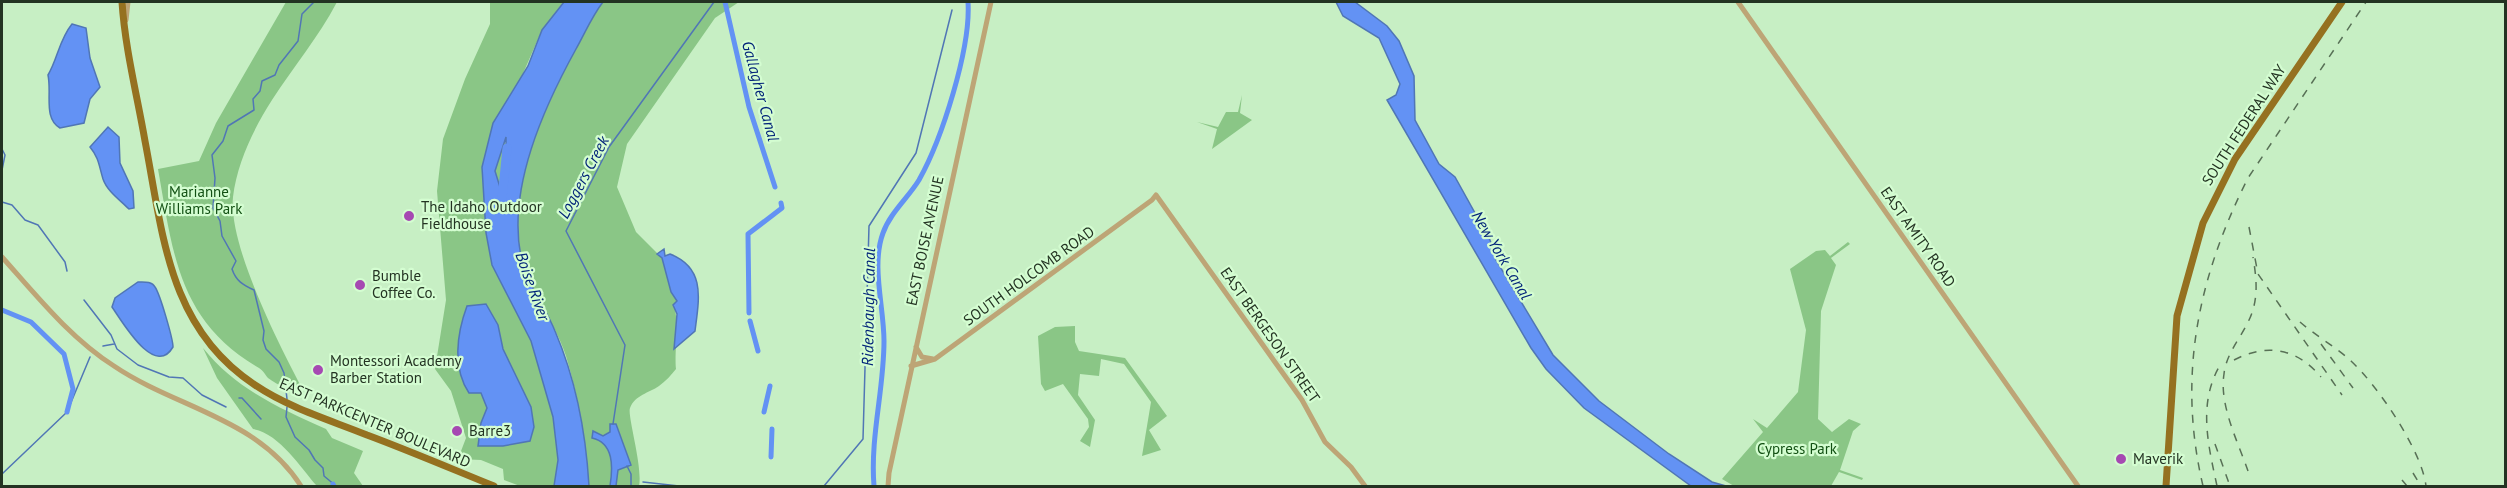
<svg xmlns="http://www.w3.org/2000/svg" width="2507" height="488" font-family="'PT Sans',sans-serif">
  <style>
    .green { fill: #8ac686 }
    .water { fill: #6392f4; stroke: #5076b5; stroke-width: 1.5; fill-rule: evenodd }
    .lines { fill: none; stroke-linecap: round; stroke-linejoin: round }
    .stream { stroke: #5076b5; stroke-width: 1.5 }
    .canal { stroke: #6392f4; stroke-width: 5 }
    .river { stroke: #6392f4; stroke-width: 9 }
    .minor { stroke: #bda576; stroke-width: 5 }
    .major { stroke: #957120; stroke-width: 7 }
    .rail { stroke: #587056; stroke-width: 1.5; stroke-dasharray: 8 8; stroke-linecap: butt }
    .poi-dot { fill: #a649b2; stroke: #d4fdd1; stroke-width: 2 }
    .labels { text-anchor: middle; stroke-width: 4.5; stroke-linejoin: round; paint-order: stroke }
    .street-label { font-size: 15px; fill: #233322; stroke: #d4fdd1 }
    .park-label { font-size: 15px; fill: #125013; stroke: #d4fdd1 }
    .poi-label { font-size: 15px; fill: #233322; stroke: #d4fdd1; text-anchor: start }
    .water-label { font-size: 16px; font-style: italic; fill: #032479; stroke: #d4fdd1 }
  </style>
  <rect width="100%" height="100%" fill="#c7efc4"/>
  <!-- green -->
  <path class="green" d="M 286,2 L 337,2 C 318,38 294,66 272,100 C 254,128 237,163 233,197 C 228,247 282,350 306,396 C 294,391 278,386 268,378 C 265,375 264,371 259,368 C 178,321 173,253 158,169 L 199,161 L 216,123 Z
    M 490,2 L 564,2 L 542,30 L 482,167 L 486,233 L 492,265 L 531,341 L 553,417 L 558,460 L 554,486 L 520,486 L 504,480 L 503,469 L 481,460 L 458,459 L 466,438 L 451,391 L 435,369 L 446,300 L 437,191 L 443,139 L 465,79 L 490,24 Z
    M 603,2 L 739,2 L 715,18 L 627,144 L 617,187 L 636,232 L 662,258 L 671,291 L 677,301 L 673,305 C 680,315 674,354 676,369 C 671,375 666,381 659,386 C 649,393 635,395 630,408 C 627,415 643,467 639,486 L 589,486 C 586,442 579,399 566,356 C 555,321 529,293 521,257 C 507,188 544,108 576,49 C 585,33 592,16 603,2 Z
    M 1242,95 L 1240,113 L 1252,120 L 1212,149 L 1217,129 L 1197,122 L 1218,127 L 1226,112 L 1238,112 Z
    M 505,137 L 506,184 L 503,197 L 495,171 Z
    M 1848,242 L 1850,244 L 1831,258 L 1836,265 L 1821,311 L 1818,419 L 1832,432 L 1849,419 L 1861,424 L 1853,431 L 1840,470 L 1863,478 L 1862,480 L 1839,472 L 1831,486 L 1734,486 L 1722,479 L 1763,432 L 1753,419 L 1767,428 L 1798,392 L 1806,330 L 1790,269 L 1816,251 L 1825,250 L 1830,256 Z
    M 1075,326 L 1075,342 L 1079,351 L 1125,358 L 1167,416 L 1149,430 L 1161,450 L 1142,456 L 1151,402 L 1124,364 L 1101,359 L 1099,376 L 1080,374 L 1078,395 L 1095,420 L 1090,447 L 1080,441 L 1089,427 L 1088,419 L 1063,384 L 1045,391 L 1041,384 L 1038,336 L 1055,327 Z
    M 203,348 C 236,389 279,408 326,429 L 332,438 L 363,451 L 354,473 L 363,486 L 317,486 C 300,467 280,434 253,429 L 217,378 Z"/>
  <!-- water -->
  <path class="water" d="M 564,2 L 603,2 C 592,16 585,33 576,49 C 544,107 507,188 521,257 C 527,284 545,306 555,331 C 576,380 586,434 589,486 L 554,486 L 558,460 L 553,417 L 531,341 L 492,265 L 486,233 L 482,167 L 493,123 L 528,66 L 542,30 ZM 506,137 L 506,184 L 503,197 L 495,171 Z
    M 1336,2 L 1355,2 L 1387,26 L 1399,41 L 1414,76 L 1415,120 L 1439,164 L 1455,177 L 1490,240 L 1496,260 L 1553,355 L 1599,401 L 1669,454 L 1712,482 L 1726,486 L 1691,486 L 1584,408 L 1546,369 L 1531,348 L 1387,100 L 1396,95 L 1400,84 L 1379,38 L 1343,16 Z
    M 72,24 L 86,28 L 90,58 L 100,87 L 90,99 L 84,123 L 60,128 C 43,118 52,94 48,75 C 58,58 59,40 72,24 Z
    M 108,127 L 119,137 L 120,163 L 133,191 L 134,208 L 129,209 C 120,200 107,191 103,179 C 99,166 99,158 90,147 Z
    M 664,249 L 665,256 L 670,254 C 706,268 699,299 695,331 L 674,349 L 677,314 L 673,305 L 677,301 L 671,292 L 662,258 L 657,254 Z
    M 138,282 C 144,282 152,281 155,287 C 160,294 173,339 173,347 C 155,378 123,323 112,307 L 115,298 Z
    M 486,304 L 498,325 L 503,349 L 531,407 L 534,427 L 530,441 L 503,446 L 478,446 L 481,423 L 487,408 L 481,393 L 469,393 C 452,368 457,333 467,306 Z
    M 610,424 L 616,424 L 631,465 L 618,470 L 616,486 L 610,486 C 613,467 614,443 592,438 L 593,431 L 603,436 L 610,432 Z"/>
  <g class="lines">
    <!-- stream -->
    <path class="stream" d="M 2,149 L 5,155 L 2,170
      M 2,202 L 12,205 L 25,220 L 38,225 L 65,262 L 67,271
      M 84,300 L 111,335 L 117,349 L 138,365 L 169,377 L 183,378 L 202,395 L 226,407
      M 103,346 L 114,344
      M 239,398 L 242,398 L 261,419
      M 287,399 L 284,373 L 279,362 L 266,349 L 263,340 L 264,331 L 254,290 C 243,285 236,281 232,269 L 236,261 L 222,236 L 220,221 L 213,208 L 215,178 L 212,155 L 223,141 L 228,126 L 254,110 L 253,99 L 260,91 L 262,81 L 275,75 L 279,65 L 298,41 L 302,14 L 314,2
      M 287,407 L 286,417 L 295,437 L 309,450 L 315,460 L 323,468 L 324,476 L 336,486
      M 613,424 L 625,345 L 566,231 L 609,147 L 714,2
      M 627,466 L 631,474 L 631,486
      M 2,474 L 67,412 L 90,357
      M 643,482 L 679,486
      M 824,486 L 863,439 L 869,226 L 916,153 L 952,10"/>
    <!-- canal -->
    <path class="canal" d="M 725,2 L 749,107 L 775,187
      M 2,310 L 31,322 L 64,354 L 73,389 L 67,412
      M 749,313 L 748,234 L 782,208 L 781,203
      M 750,321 L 758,351
      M 764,412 L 770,386
      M 771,457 L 772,429
      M 333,484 L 334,486
      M 874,486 C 870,437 884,390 884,341 C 884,307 871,265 883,233 C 890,213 908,198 919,180 C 942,139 971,48 968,2"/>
    <!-- river -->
    <path class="river" d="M 501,209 L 507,148"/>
    <!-- minor -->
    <path class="minor" d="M 1738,2 L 2078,486
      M 126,20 L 128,2
      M 2,257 C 36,295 70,338 114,366 C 176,408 258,418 301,486
      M 916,347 L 922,357 L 933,359
      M 911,366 L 935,359 L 1152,200 L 1156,195 L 1302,400 L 1325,442 L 1351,467 L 1365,486
      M 888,486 L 889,473 L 991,2"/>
    <!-- major -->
    <path class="major" d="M 122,2 C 125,48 137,95 145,141 C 163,234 168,328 255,385 C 289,408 330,420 367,435 C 410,451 452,469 494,486
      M 2166,486 L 2177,316 L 2203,223 L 2235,159 L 2342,2"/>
    <!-- rail -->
    <path class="rail" d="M 2249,227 L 2258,274 L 2342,395
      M 2300,322 C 2316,336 2336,347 2351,361 C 2378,386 2422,451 2426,486
      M 2321,344 L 2353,388
      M 2234,360 C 2266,343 2297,348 2321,377
      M 2215,444 L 2230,486
      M 2248,471 C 2238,442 2219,405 2224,374 C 2226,355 2239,340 2247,324 C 2259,302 2257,281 2253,257
      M 2413,473 L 2421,486
      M 2402,480 L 2407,486
      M 2203,486 C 2177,376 2198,277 2248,178 L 2366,2
      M 2217,486 C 2208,444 2197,401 2222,362"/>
  </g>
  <!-- markers -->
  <g class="poi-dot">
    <circle cx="409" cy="216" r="6"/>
    <circle cx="360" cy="285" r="6"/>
    <circle cx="318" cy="370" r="6"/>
    <circle cx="457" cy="431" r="6"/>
    <circle cx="2121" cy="459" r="6"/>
  </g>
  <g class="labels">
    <!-- street labels -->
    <g class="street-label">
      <text transform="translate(2244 125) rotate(-57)" y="5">SOUTH FEDERAL WAY</text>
      <text transform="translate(1918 237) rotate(55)" y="5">EAST AMITY ROAD</text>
      <text transform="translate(925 241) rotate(-78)" y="5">EAST BOISE AVENUE</text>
      <text transform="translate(1029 276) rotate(-36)" y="5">SOUTH HOLCOMB ROAD</text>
      <text transform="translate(1270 335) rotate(55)" y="5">EAST BERGESON STREET</text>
      <text transform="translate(375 423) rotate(23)" y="5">EAST PARKCENTER BOULEVARD</text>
    </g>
    <!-- park labels -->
    <g class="park-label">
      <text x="199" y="197">Marianne<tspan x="199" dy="17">Williams Park</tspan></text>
      <text x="1797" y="454">Cypress Park</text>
    </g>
    <!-- poi labels -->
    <g class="poi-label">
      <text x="421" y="212">The Idaho Outdoor<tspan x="421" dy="17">Fieldhouse</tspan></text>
      <text x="372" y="281">Bumble<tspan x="372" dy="17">Coffee Co.</tspan></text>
      <text x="330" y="366">Montessori Academy<tspan x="330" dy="17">Barber Station</tspan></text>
      <text x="469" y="436">Barre3</text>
      <text x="2133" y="464">Maverik</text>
    </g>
    <!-- water labels -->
    <g class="water-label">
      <text transform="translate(761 91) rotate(75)" y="6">Gallagher Canal</text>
      <text transform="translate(583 177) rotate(-62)" y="6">Loggers Creek</text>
      <text transform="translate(1502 255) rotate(59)" y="6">New York Canal</text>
      <text transform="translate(533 286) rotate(70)" y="6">Boise River</text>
      <text transform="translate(868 307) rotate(-89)" y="6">Ridenbaugh Canal</text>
    </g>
  </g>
  <!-- border -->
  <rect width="2507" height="488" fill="none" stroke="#233322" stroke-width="6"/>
</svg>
